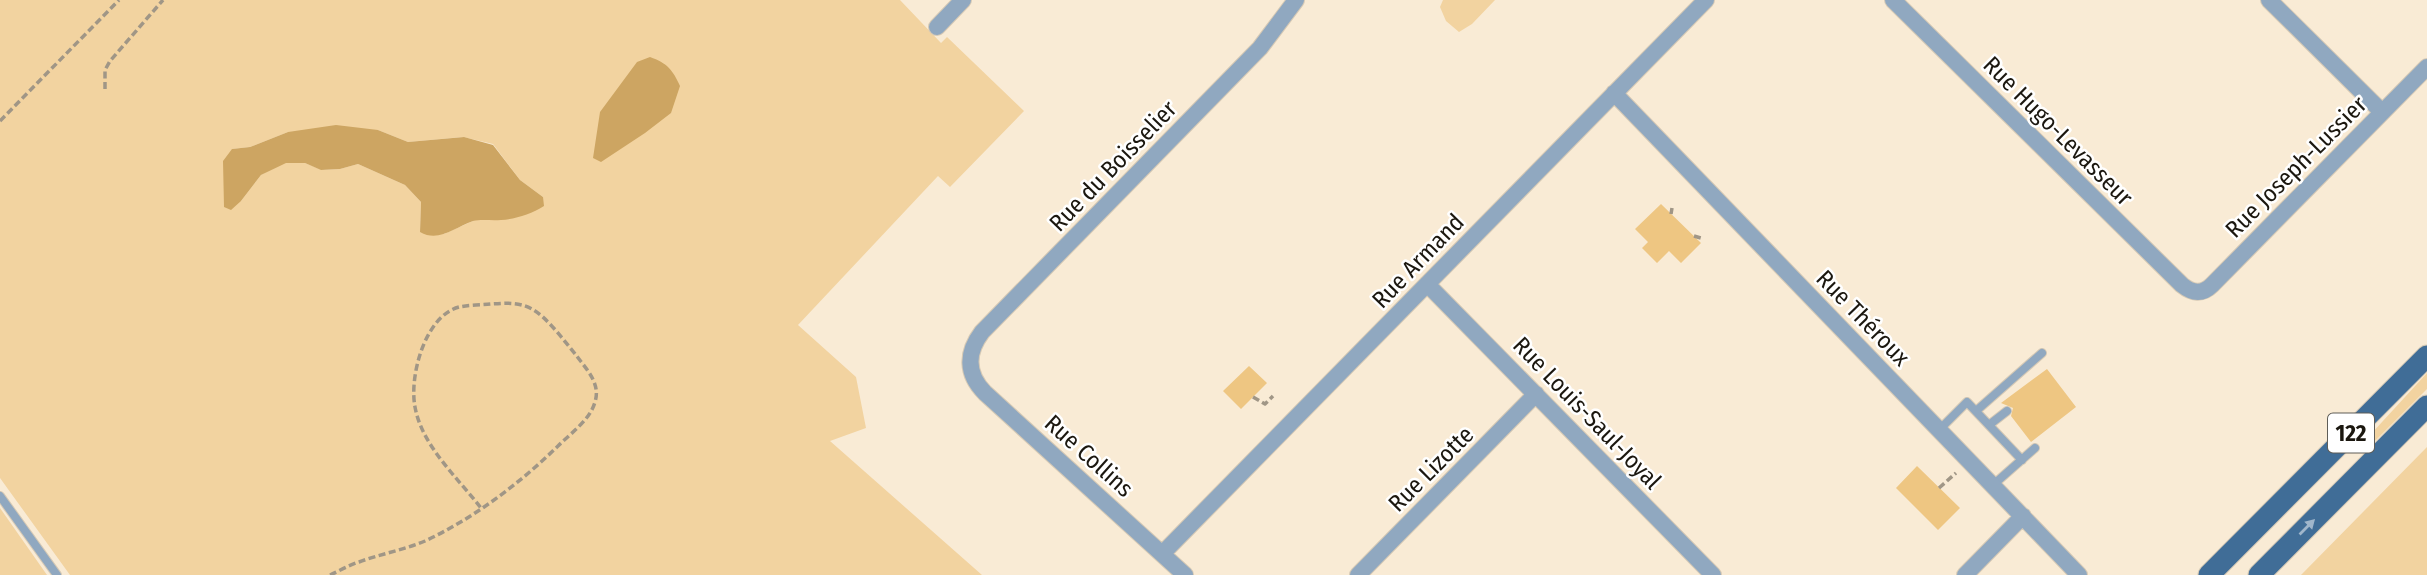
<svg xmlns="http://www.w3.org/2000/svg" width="2427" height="575" font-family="'Fira Sans Condensed',sans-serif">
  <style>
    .green { fill: #f2d3a0; fill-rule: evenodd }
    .water { fill: #cda562 }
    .building { fill: #eec682 }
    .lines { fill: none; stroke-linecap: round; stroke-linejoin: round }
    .lane-casing { stroke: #d5c9b5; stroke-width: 10 }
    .street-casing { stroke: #d5c9b5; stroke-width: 18 }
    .primary-casing { stroke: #d5c9b5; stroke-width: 23 }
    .path { stroke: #a09686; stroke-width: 3.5; stroke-dasharray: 7 3.5; stroke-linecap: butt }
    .lane { stroke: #90a8c0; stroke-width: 8 }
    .street { stroke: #90a8c0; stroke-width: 16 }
    .primary { stroke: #406d97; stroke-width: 21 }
    .oneway { fill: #a0b6cb }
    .labels { text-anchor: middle; stroke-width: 5; stroke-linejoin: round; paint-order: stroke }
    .shield { fill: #fff; stroke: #5f5d57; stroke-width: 2 }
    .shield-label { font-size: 23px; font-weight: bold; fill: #1b170f }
    .street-label { font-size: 24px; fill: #1b170f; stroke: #fff }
  </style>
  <rect width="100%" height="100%" fill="#f9ebd5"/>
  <!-- green -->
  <path class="green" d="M 0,0 L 900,0 L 941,43 L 947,37 L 1024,111 L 950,187 L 938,176 L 798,325 L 856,377 L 866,428 L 830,441 L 982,575 L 70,575 L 0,478 ZM 378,130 L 408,142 L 463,137 L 493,144 L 520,180 L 543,197 L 501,220 L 475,220 L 444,234 L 420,232 L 421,202 L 405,185 L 358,164 L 340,169 L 322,170 L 305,163 L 286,162 L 261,175 L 241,201 L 232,149 L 250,147 L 288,132 Z
    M 1443,0 L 1495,0 L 1472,24 L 1459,32 L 1446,21 L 1440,7 Z
    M 2427,373 L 2427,389 L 2365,451 L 2360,446 Z
    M 2427,447 L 2427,575 L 2301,575 Z
    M 0,508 L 47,575 L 0,575 Z"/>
  <!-- water -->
  <path class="water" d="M 650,57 C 667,63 673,70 680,86 L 671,113 L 645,133 L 601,162 L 593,158 L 600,112 L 637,62 Z
    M 336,125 L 378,130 L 408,142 L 464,137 L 493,145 L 520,180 L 543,197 L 544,206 C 531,214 516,219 501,220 C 492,221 482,219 473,221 C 455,227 439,243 420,232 L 421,202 L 405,185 L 358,164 L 340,169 L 321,170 L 305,163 L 286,163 L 261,175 L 241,201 L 231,210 L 224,207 L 223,161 L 232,149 L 250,147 L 288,132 Z"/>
  <!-- building -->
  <path class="building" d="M 1661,204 L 1701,243 L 1681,263 L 1669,251 L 1657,263 L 1642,248 L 1648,242 L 1635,229 Z
    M 1249,366 L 1267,383 L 1241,409 L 1223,391 Z
    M 2047,369 L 2076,407 L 2031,442 L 2011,416 L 2013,408 L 2001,403 Z
    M 1917,466 L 1960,508 L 1938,530 L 1896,488 Z"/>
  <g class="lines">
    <defs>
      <path id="lane" d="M 1976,411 L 2042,353
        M 1989,425 L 2007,411
        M 1939,430 L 1967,402 L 2022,460
        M 1993,485 L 2035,448
        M 0,496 L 57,575"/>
      <path id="street" d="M 1893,0 L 2182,285 C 2192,293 2202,295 2212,285 L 2427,67
        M 2269,0 L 2382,112
        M 937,27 L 963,0
        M 1614,93 L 2079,575
        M 1427,284 L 1713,575
        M 1162,554 L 1706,0
        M 1185,575 L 985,393 C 966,374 966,353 982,332 L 1260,48 L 1296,0
        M 1358,575 L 1536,394
        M 1965,575 L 2023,516"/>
      <path id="primary" d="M 2209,575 L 2427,356
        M 2259,575 L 2427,406"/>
    </defs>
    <!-- lane casing -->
    <use href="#lane" class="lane-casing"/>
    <!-- street casing -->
    <use href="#street" class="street-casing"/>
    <!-- primary casing -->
    <use href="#primary" class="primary-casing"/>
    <!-- path -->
    <path class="path" d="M 105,89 L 105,70 L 110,61 L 163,0
      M 0,121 L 119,0
      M 1671,214 L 1672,208
      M 1694,236 L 1704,239
      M 1253,397 L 1265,404 L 1273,396
      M 1939,488 L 1956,473
      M 330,575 C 339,571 349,565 359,562 C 380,554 404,550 425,541 C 474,518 519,484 558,446 C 571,433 590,420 595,402 C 601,383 586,369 576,355 C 565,342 547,317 532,309 C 519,302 506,303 491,304 C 481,305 469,305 459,307 C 425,316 409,376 415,407 C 422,446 457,477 481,508"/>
    <!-- lane -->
    <use href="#lane" class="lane"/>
    <!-- street -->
    <use href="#street" class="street"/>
    <!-- primary -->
    <use href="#primary" class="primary"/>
  </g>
  <!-- one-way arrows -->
  <defs><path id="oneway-solid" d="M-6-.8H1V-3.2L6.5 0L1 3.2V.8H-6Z" transform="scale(1.75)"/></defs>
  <use class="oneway" href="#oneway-solid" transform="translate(2307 527) rotate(-45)"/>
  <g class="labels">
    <!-- shield labels -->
    <rect class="shield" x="2328" y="413.5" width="46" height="39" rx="5"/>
    <g class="shield-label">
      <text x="2351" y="441">122</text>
    </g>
    <!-- street labels -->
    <g class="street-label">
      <text transform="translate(2058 131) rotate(45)" y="8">Rue Hugo-Levasseur</text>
      <text transform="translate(1113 166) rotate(-46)" y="8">Rue du Boisselier</text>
      <text transform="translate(2296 167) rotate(-45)" y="8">Rue Joseph-Lussier</text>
      <text transform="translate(1418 261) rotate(-46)" y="8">Rue Armand</text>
      <text transform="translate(1863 318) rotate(46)" y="8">Rue Théroux</text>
      <text transform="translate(1587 413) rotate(46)" y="8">Rue Louis-Saul-Joyal</text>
      <text transform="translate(1089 456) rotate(42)" y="8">Rue Collins</text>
      <text transform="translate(1431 469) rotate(-45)" y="8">Rue Lizotte</text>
    </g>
  </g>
</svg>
